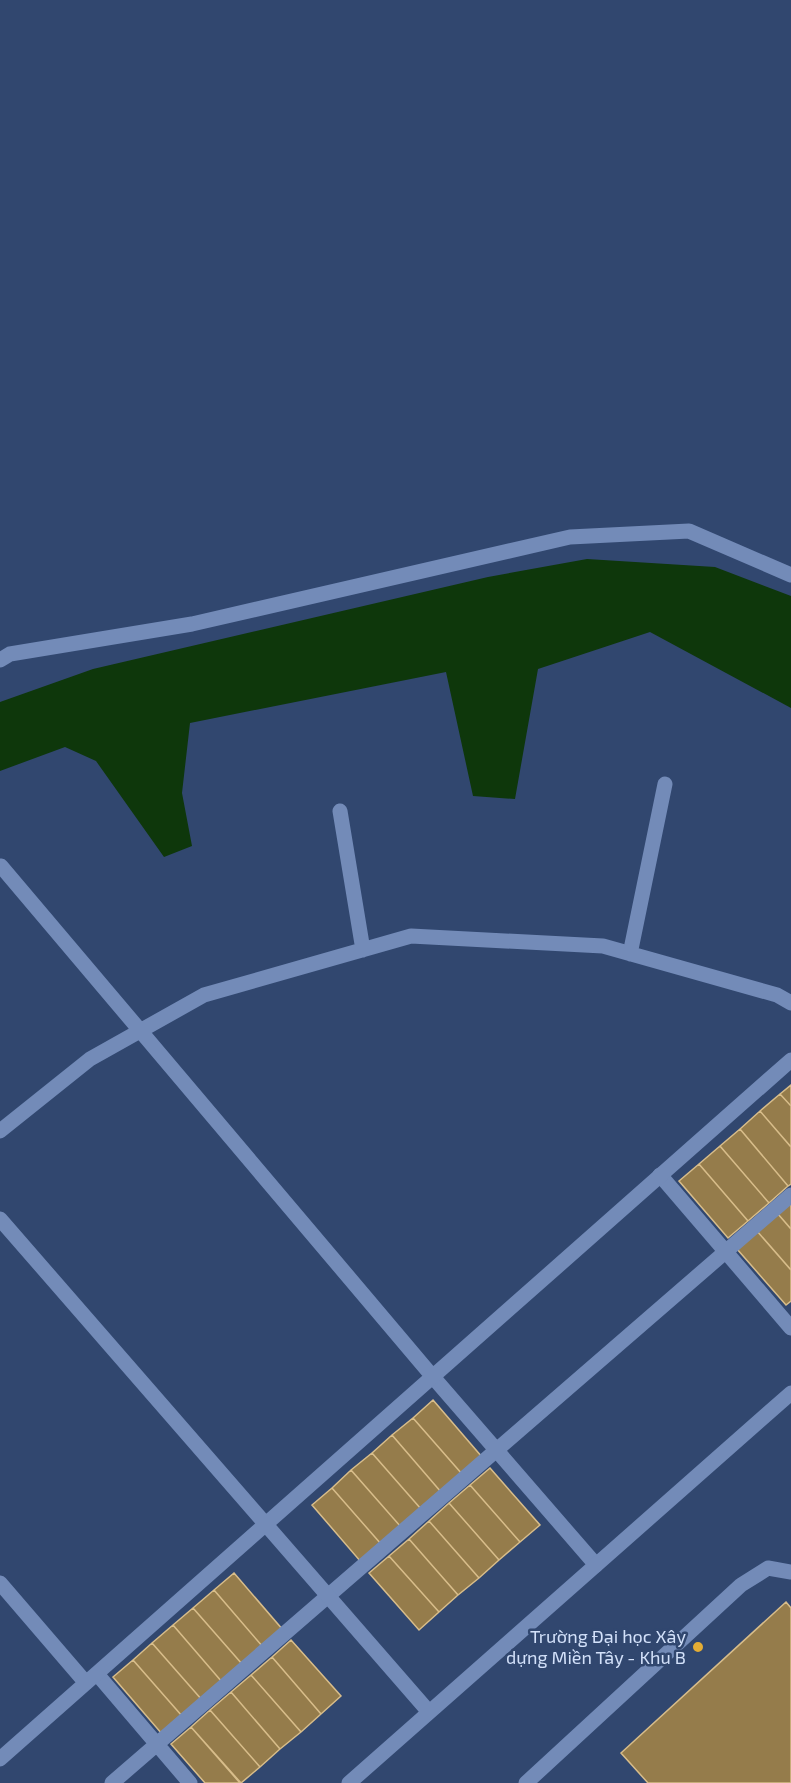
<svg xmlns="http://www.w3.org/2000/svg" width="791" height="1783" font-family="'Exo 2',sans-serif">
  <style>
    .water { fill: #0e370b }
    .building { fill: #957c4b; stroke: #d8bd8a; stroke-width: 1.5 }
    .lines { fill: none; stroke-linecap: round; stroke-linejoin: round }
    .lane { stroke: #738bb8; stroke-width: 15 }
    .street { stroke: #738bb8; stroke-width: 15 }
    .poi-dot { fill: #e4ad35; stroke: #31476f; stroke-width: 2 }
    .labels { text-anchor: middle; stroke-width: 5; stroke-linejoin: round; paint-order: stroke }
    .poi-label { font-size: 18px; fill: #d3e1fa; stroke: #31476f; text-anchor: end }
  </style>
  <rect width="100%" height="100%" fill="#31476f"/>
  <!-- water -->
  <path class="water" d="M 587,559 L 715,567 L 791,596 L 791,708 L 650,632 L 538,669 L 515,799 L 473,796 L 446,672 L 190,723 L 182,793 L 192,846 L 164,857 L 96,761 L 65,747 L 0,771 L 0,702 L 93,669 L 488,577 Z"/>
  <!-- building -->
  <path class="building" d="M 791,1085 L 791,1106 L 780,1094 Z
    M 780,1094 L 791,1106 L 791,1147 L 760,1111 Z
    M 760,1111 L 791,1147 L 791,1184 L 788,1186 L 740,1129 Z
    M 740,1129 L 788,1186 L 769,1203 L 720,1146 Z
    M 720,1146 L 769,1203 L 748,1221 L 699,1164 Z
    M 699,1164 L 748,1221 L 728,1238 L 679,1181 Z
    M 791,1202 L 791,1229 L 778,1214 Z
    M 778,1214 L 791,1229 L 791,1270 L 757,1231 Z
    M 757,1231 L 791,1270 L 791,1301 L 786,1305 L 737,1249 Z
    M 433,1400 L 482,1457 L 462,1474 L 413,1418 Z
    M 413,1418 L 462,1474 L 441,1492 L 392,1435 Z
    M 392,1435 L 441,1492 L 421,1509 L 372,1453 Z
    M 372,1453 L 421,1509 L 401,1527 L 351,1470 Z
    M 490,1468 L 540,1525 L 520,1542 L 470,1485 Z
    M 351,1470 L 401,1527 L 381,1544 L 332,1488 Z
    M 470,1485 L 520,1542 L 499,1560 L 449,1503 Z
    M 332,1488 L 381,1544 L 361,1562 L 312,1505 Z
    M 449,1503 L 499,1560 L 479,1578 L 429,1521 Z
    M 429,1521 L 479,1578 L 458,1595 L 409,1539 Z
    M 409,1539 L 458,1595 L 439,1612 L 389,1556 Z
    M 389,1556 L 439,1612 L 419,1630 L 369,1573 Z
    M 234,1573 L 283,1630 L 263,1647 L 214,1590 Z
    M 214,1590 L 263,1647 L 242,1664 L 193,1608 Z
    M 786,1602 L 791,1608 L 791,1783 L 648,1783 L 621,1753 Z
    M 193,1608 L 242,1664 L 222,1682 L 173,1625 Z
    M 173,1625 L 222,1682 L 202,1700 L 152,1643 Z
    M 291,1640 L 341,1696 L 321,1714 L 272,1657 Z
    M 152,1643 L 202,1700 L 182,1716 L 133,1660 Z
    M 272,1657 L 321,1714 L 301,1732 L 251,1675 Z
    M 133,1660 L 182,1716 L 162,1734 L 113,1677 Z
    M 251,1675 L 301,1732 L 280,1749 L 231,1692 Z
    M 231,1692 L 280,1749 L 260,1767 L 210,1710 Z
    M 210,1710 L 260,1767 L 241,1783 L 191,1727 Z
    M 191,1727 L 240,1783 L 205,1783 L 171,1744 Z"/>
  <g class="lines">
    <!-- lane -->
    <path class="lane" d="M 660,1175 L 791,1328
      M 433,1377 L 596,1565
      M 97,1674 L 190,1783
      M 112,1783 L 791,1195
      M 526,1783 L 741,1585 L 768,1568 L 791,1572"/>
    <!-- street -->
    <path class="street" d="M 0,660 L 10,654 L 192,624 L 570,537 L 689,531 L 791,575
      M 340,811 L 363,950
      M 1,866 L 433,1377
      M 630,954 L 665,784
      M 0,1131 L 90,1059 L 204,995 L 411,936 L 603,946 L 777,995 L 791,1003
      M 0,1219 L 429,1712
      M 0,1583 L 86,1683
      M 0,1759 L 791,1060
      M 349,1783 L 791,1393"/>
  </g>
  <!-- markers -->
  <circle class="poi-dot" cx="698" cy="1647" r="6"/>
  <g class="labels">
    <!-- poi labels -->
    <g class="poi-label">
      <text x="686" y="1643">Trường Đại học Xây<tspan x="686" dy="21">dựng Miền Tây - Khu B</tspan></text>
    </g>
  </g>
</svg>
